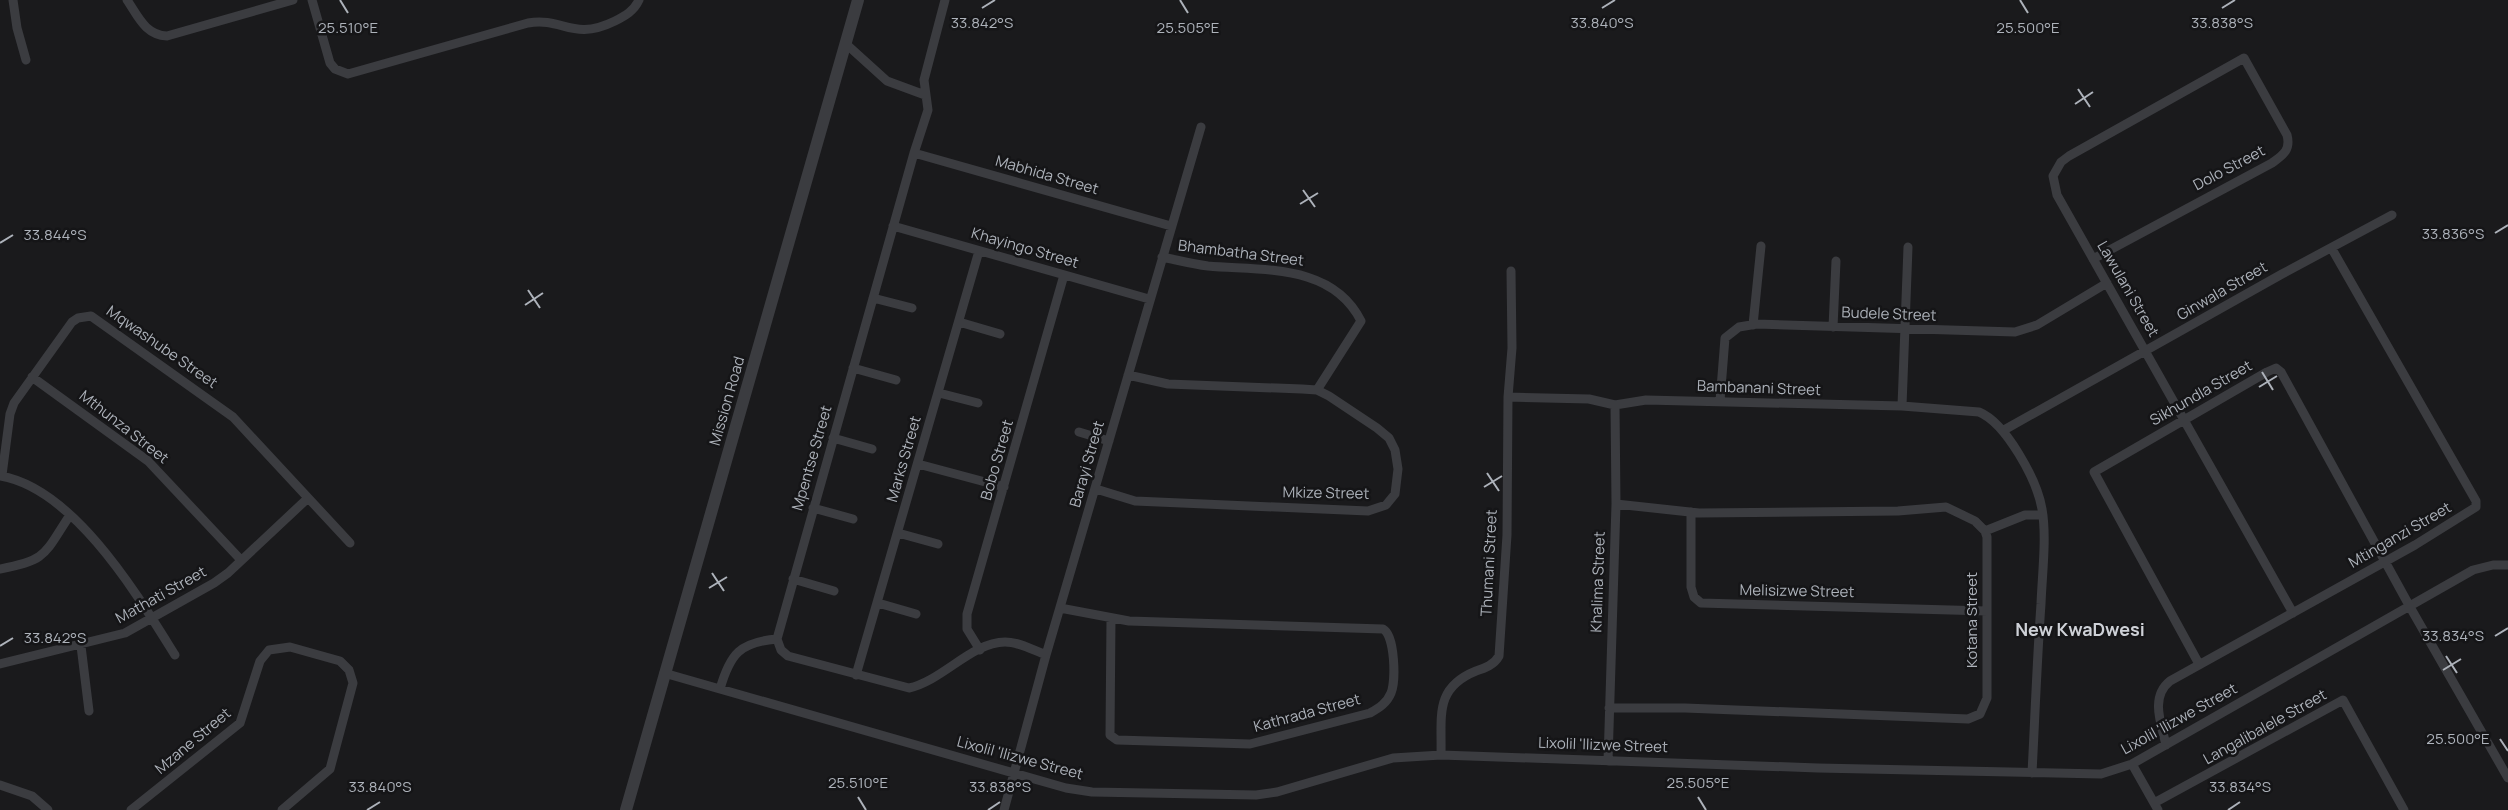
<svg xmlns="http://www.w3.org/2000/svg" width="2508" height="810" font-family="Manrope,sans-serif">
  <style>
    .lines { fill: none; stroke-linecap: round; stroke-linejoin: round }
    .minor { stroke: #3b3c40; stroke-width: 9 }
    .tertiary { stroke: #3b3c40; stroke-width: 12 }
    .ticks { fill: none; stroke: #adb2ba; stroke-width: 2 }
    .labels { text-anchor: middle; stroke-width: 5; stroke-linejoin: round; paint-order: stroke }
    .street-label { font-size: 15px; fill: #adb2ba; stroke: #151517 }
    .quarter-label { font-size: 18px; font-weight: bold; fill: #ced1d7; stroke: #151517 }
    .ticks-label { font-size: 15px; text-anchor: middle; fill: #adb2ba; stroke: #151517; stroke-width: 5; stroke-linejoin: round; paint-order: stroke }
  </style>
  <rect width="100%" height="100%" fill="#1a1a1c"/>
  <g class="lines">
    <!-- minor -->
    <path class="minor" d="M 13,0 L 17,28 L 26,60
      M 127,0 C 138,16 145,35 167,36 L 293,0
      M 312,0 L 330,63 L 335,69 L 348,74 L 528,23 C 564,17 572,42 615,21 C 625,16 634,11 639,0
      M 945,0 L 924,80 L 928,110 L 914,153 L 777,639 L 781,650 L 788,656 L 909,688 C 942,681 972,642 1005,642 C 1019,642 1033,650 1046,655
      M 845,43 L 887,81 L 925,95
      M 914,153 L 1171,226
      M 893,226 L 1149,299
      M 1162,257 C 1177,260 1192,264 1208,266 C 1262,271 1332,263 1361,321 L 1317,390
      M 2093,259 L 2272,163 C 2283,155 2291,150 2287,135 L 2244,58 L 2069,156 L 2061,162 L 2053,176 L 2057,195 L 2293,613
      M 873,298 L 912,308
      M 959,322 L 1000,334
      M 1753,325 L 1761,246
      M 1833,327 L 1836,261
      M 853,368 L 896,380
      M 32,377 L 148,461 L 241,560
      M 939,393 L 978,403
      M 1508,397 L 1589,399 L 1615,405 L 1646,400 L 1902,406 L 1979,412 C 2006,423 2037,480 2042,509 C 2047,537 2042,575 2041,604 C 2037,660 2035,716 2032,773
      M 1720,401 L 1725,338 L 1739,327 L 1757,324 L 2015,332 L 2037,325 L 2107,283
      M 1902,406 L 1908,247
      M 2004,430 L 2282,274 L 2392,215
      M 1079,432 L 1109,441
      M 833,438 L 872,449
      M 918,464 L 1004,487
      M 2,475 L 10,414 L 14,403 L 72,322 L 78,318 L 91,316 L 233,417 L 350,543
      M 0,476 C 74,488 138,596 175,655
      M 1096,489 L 1135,501 L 1368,511 L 1386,505 L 1395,494 L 1398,469 L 1395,450 L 1389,438 L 1377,428 L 1329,396 L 1317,390 L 1302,389 L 1168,384 L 1128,375
      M 813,508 L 853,519
      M 1691,512 L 1691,587 L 1694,597 L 1701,603 L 1987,611
      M 1985,531 L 2025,515 L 2043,515
      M 898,533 L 938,544
      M 0,569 C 48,560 44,554 70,515
      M 793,579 L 834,591
      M 878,603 L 916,614
      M 1060,608 L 1129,621 L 1383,629 C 1395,635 1396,681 1391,693 C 1387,703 1379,708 1370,713 L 1250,744 L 1117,740 L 1110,735 L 1111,618
      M 81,646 L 89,711
      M 980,650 L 967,629 L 967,614 L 1064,275
      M 0,664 L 125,633 L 214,583 L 228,573 L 308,498
      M 2199,664 L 2094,472 L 2267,372 L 2276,368 L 2281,372 L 2410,607 L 2508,778
      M 664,673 L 1066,788 L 1092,792 L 1256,795 L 1277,792 L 1393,758 L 1441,755 L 1818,768 L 2101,774 L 2132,764 L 2473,570 L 2493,565 L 2508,565
      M 856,675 L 979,251
      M 720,689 C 730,654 740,642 777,639
      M 1609,708 L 1685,708 L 1968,719 L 1980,714 L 1987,698 L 1987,537 L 1985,531 L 1975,521 L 1946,507 L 1898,511 L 1699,513 L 1616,504
      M 2166,745 C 2161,723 2150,697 2170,681 L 2415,545 L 2476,507 L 2476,501 L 2332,249
      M 1441,755 C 1442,716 1434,688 1476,671 C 1485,668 1494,665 1499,656 L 1507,535 L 1508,397 L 1512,348 L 1511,271
      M 1608,761 L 1616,504 L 1615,405
      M 2132,764 L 2158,810
      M 0,785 L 32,796 L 48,810
      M 2154,803 L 2343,700 L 2404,810
      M 131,810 L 240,723 L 260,661 L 269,650 L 290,647 L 340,661 L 349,670 L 353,683 L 330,769 L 282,810
      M 1004,810 L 1046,655 L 1201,127"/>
    <!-- tertiary -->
    <path class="tertiary" d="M 626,810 L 858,0"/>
  </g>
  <!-- ticks -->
  <path class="ticks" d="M 340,0 L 348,13M 1180,0 L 1188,13M 2020,0 L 2028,13M 982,8 L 995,0M 1602,8 L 1615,0M 2222,8 L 2235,0M 2078,89 L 2090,107M 2075,104 L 2093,92M 1303,190 L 1315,207M 1300,204 L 1318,193M 2495,233 L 2508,225M 0,243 L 13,235M 528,290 L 540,308M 525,305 L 543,293M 2262,372 L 2273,390M 2259,387 L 2277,376M 1487,473 L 1499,491M 1484,487 L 1502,476M 712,573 L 724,591M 709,588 L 727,577M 2495,636 L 2508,628M 0,646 L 13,638M 2446,656 L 2457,673M 2443,670 L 2461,659M 2500,739 L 2508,751M 858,797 L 866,810M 1698,797 L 1706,810M 367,810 L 380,802M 988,810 L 1000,802M 2228,810 L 2240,802"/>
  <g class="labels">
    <!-- street labels -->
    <g class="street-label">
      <text transform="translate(2229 168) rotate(-28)" y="5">Dolo Street</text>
      <text transform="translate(1047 175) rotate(16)" y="5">Mabhida Street</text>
      <text transform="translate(1025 248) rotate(16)" y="5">Khayingo Street</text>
      <text transform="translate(1241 253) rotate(7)" y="5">Bhambatha Street</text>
      <text transform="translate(2128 289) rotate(60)" y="5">Lawulani Street</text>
      <text transform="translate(2222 291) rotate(-30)" y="5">Ginwala Street</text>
      <text transform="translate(1889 314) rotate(2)" y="5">Budele Street</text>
      <text transform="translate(162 347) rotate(35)" y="5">Mqwashube Street</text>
      <text transform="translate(1759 388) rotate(2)" y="5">Bambanani Street</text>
      <text transform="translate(2201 393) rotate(-30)" y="5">Sikhundla Street</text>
      <text transform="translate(727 401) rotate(-74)" y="5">Mission Road</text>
      <text transform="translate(124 427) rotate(38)" y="5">Mthunza Street</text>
      <text transform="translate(812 458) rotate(-74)" y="5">Mpentse Street</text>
      <text transform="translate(904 459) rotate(-74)" y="5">Marks Street</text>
      <text transform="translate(997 460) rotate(-74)" y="5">Bobo Street</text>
      <text transform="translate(1087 464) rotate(-74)" y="5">Barayi Street</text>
      <text transform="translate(1326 493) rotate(1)" y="5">Mkize Street</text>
      <text transform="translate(2400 535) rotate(-30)" y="5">Mtinganzi Street</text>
      <text transform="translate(1489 563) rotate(-87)" y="5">Thumani Street</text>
      <text transform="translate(1598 582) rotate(-88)" y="5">Khalima Street</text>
      <text transform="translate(1797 591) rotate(1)" y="5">Melisizwe Street</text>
      <text transform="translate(161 595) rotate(-29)" y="5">Mathati Street</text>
      <text transform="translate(1972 620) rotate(-90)" y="5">Kotana Street</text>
      <text transform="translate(1307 713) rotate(-15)" y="5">Kathrada Street</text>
      <text transform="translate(2179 719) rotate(-29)" y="5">Lixolil 'Ilizwe Street</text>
      <text transform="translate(2265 727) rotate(-29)" y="5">Langalibalele Street</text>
      <text transform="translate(193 741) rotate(-40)" y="5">Mzane Street</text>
      <text transform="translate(1603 745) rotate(2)" y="5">Lixolil 'Ilizwe Street</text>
      <text transform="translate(1020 758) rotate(15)" y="5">Lixolil 'Ilizwe Street</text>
    </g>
    <!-- quarter labels -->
    <g class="quarter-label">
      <text x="2080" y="636">New KwaDwesi</text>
    </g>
  </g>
  <g class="ticks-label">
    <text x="982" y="28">33.842°S</text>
    <text x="1602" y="28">33.840°S</text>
    <text x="2222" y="28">33.838°S</text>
    <text x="348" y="33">25.510°E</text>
    <text x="1188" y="33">25.505°E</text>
    <text x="2028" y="33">25.500°E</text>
    <text x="2453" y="239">33.836°S</text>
    <text x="55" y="240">33.844°S</text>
    <text x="2453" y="641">33.834°S</text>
    <text x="55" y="643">33.842°S</text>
    <text x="2458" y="744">25.500°E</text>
    <text x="858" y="788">25.510°E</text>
    <text x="1698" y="788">25.505°E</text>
    <text x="380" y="792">33.840°S</text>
    <text x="1000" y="792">33.838°S</text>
    <text x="2240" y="792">33.834°S</text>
  </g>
</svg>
